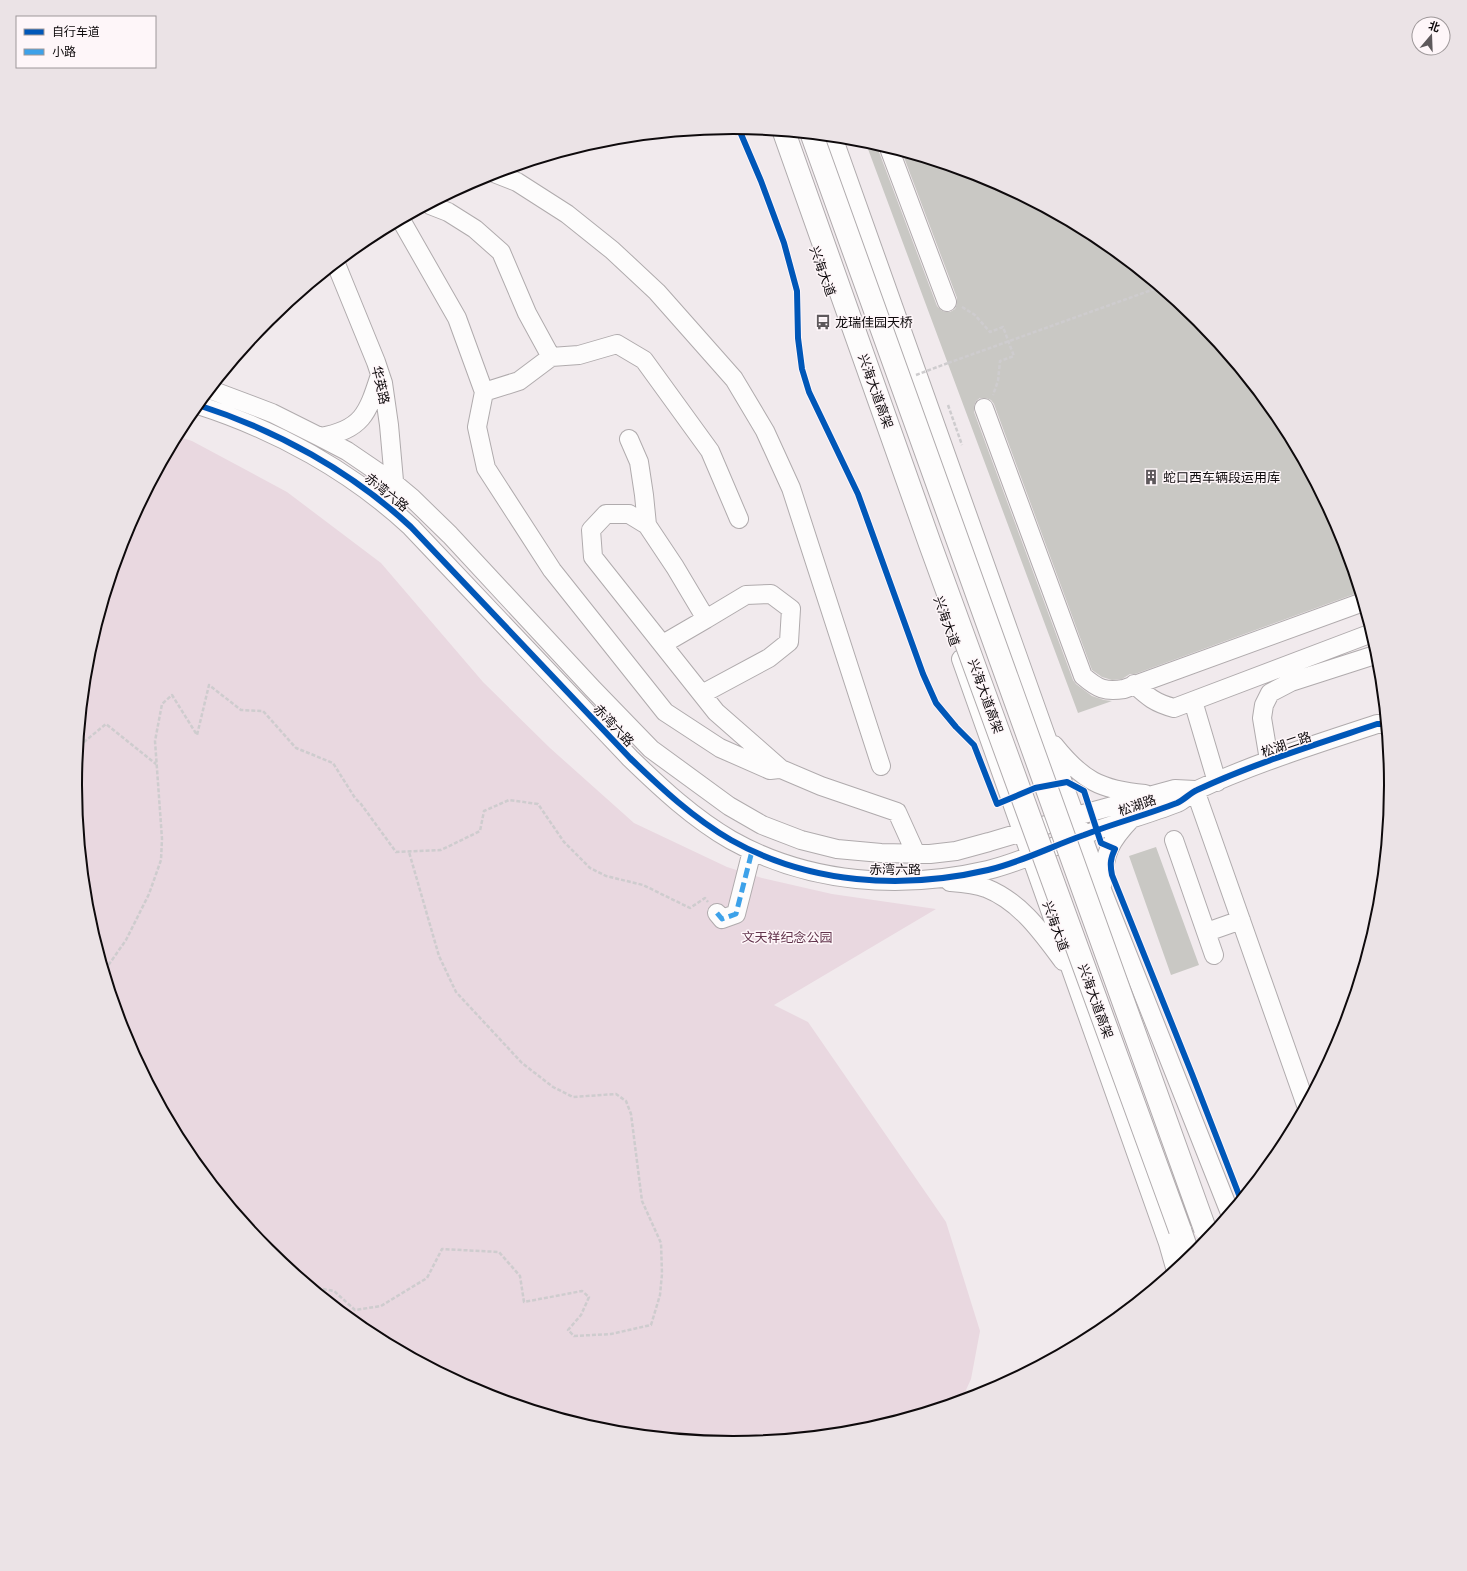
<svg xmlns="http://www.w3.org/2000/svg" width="1467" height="1571" font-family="'Archivo Narrow','Noto Sans SC',sans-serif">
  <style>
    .green { fill: #e9d8e0 }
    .building { fill: #c9c8c4 }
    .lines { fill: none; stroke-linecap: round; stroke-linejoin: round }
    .minor-casing { stroke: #b0abad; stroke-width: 20 }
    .major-casing { stroke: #b0abad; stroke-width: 24 }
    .path { stroke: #ceccce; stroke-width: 2.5; stroke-dasharray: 4 2; stroke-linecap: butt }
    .minor { stroke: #fdfcfc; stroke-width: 18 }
    .major { stroke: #fdfcfc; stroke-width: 22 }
    .major-bridge-casing { stroke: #b0abad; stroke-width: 24; stroke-linecap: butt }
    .path-bridge { stroke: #ceccce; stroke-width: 2.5; stroke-dasharray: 4 2; stroke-linecap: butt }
    .major-bridge { stroke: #fdfcfc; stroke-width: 22 }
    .quiet { stroke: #3da1e9; stroke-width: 5; stroke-dasharray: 10 5; stroke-linecap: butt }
    .cycleway-casing { stroke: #fef6f9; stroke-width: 8 }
    .cycleway { stroke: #0057b8; stroke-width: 6 }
    .labels { text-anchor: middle; stroke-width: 3; stroke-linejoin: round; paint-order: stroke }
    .street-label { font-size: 13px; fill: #0e0a0c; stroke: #fef6f9 }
    .poi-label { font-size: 13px; fill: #0e0a0c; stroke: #fef6f9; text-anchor: start }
    .park-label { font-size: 13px; fill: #63354d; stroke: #fef6f9 }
    .rim { fill: none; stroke: #0e0a0c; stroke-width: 2 }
  </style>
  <rect width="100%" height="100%" fill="#f1eaed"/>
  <!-- green -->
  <path class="green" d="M 177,436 L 192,441 L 287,492 L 381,563 L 483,682 L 550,748 L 634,823 L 727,867 L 762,878 L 832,894 L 936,909 L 774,1005 L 808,1022 L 946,1222 L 980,1331 L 971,1379 L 961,1401 L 862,1431 L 733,1444 L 605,1431 L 481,1394 L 367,1333 L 268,1251 L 186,1151 L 125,1037 L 88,914 L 75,785 L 88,657 L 125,533 Z"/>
  <!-- building -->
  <path class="building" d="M 865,141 L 879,145 L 879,152 L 937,306 L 941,310 L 945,312 L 950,312 L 955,309 L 957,304 L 957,298 L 902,152 L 986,177 L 1100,238 L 1199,320 L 1281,420 L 1342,534 L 1360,592 L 1135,674 L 1130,674 L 1122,679 L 1112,680 L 1102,677 L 1092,670 L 994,404 L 991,400 L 986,398 L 980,398 L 976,401 L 974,406 L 974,412 L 1073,680 L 1076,684 L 1092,696 L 1104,700 L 1112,701 L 1078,713 Z
    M 1156,847 L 1199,965 L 1171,975 L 1129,856 Z"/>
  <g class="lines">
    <defs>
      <path id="minor" d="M 833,137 L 1045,733 L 1102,890 L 1230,1213
        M 889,148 L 947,302
        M 494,173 L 517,182 L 567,214 L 612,250 L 657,292 L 734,379 L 765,431 L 791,488 L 881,766
        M 430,205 L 448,212 L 475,229 L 501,252 L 527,313 L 551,357 L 579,355 L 617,344 L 644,360 L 710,451 L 739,519
        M 401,220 L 457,318 L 484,392 L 477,427 L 486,468 L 552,570 L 665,712 L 720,748 L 770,770 L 779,769
        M 336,264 L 376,362 L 383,383 L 389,425 L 395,492
        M 211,390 L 272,413 L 320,437 L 347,451 L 394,483 L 412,498 L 450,535 L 592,688 L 651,749 L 729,806 L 762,825 L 801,840 L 837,849 L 881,853 L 930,854 L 956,851 L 989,842 L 1076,816 L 1175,789 L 1195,790
        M 484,392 L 519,381 L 551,357
        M 198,405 C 276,430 351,471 411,527 L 630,758 C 661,788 693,818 731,840 C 809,884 902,890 988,870 C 1022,862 1052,846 1084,835 C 1115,823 1146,815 1177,803 C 1184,800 1190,793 1197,790 C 1255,763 1317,744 1377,724 L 1386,724
        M 984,408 L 1083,676 C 1098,689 1105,692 1124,689 L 1363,602
        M 320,437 C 363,430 368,412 380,375
        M 629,439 L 639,462 L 644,495 L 647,525
        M 663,644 L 706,619
        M 961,659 L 1168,1243 L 1176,1271
        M 1134,684 C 1148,697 1155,703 1174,708 L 1372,633
        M 702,694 L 769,658 L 789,642 L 791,609 L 771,594 L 746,595 L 706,619 L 675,567 L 647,525 L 629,514 L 606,514 L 591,530 L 593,557 L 716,712 L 781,769 L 821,786 L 897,812 L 916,854
        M 1193,701 L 1217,782
        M 1054,745 C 1082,780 1100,790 1145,794
        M 1269,760 L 1262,718 L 1264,705 L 1270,693 L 1291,682 L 1378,654
        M 1195,790 L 1306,1105
        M 1174,840 L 1214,955
        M 950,882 C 962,883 975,884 986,888 C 1021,902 1042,933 1063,961
        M 1103,883 C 1104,853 1110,841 1131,819
        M 717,913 L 722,919 L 736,914 L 752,851
        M 1207,932 L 1241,920"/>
      <path id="major" d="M 1180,1230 L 1190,1259"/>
    </defs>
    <!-- minor casing -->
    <use href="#minor" class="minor-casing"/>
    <!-- major casing -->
    <use href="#major" class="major-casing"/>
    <!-- path -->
    <path class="path" d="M 962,307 L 975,315 L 990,332 L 1003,327 L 1014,356 L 1000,361 L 998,381 L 993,395
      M 948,363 L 1160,287
      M 948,405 L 962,445
      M 79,746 L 106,724 L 156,764
      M 105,970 L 126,940 L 149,894 L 161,860 L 162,839 L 155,741 L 162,704 L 172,695 L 197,735 L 209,685 L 241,710 L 263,711 L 296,748 L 333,763 L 355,798 L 361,804 L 396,852 L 441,850 L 480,831 L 484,811 L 509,800 L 538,804 L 564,842 L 590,868 L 606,876 L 643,885 L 690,908 L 705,898 L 708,902
      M 311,1287 L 334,1291 L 355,1310 L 381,1306 L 427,1278 L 442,1249 L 499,1252 L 520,1276 L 524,1302 L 582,1291 L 589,1297 L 581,1315 L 568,1330 L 574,1336 L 611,1334 L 651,1325 L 660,1295 L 662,1274 L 661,1243 L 642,1201 L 631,1114 L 626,1101 L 616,1094 L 573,1097 L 553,1087 L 522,1063 L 456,992 L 439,956 L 409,852"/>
    <!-- minor -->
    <use href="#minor" class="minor"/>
    <!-- major -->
    <use href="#major" class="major"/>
    <defs>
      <path id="major-bridge" d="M 784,132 L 930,544 L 1180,1230
        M 812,135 L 1205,1229"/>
    </defs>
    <!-- major-bridge casing -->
    <use href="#major-bridge" class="major-bridge-casing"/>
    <!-- path-bridge -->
    <path class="path-bridge" d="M 916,375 L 948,363"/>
    <!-- major-bridge -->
    <use href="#major-bridge" class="major-bridge"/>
    <!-- quiet -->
    <path class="quiet" d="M 717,913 L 722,919 L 736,914 L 752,851"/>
    <defs>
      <path id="cycleway" d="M 738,127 L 761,181 L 784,243 L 797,291 L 798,338 L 802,369 L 809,392 L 858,494 L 923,674 L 936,703 L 956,727 L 974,745 L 997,804 L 1035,788 L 1067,782 L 1084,791 L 1101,843 L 1115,849 C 1110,859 1110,865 1112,875 L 1192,1074 L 1241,1200
        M 198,405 C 276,430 351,471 411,527 L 630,758 C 661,788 693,818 731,840 C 809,884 902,890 988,870 C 1022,862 1052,846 1084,835 C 1115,823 1146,815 1177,803 C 1184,800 1190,793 1197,790 C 1255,763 1317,744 1377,724 L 1386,724"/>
    </defs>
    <!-- cycleway casing -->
    <use href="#cycleway" class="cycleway-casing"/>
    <!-- cycleway -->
    <use href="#cycleway" class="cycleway"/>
  </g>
  <!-- icons -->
  <defs>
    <symbol id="bus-bare" viewBox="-9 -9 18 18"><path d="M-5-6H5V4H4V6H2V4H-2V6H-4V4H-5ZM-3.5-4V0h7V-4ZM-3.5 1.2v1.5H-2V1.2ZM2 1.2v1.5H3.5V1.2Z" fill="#5d585b" stroke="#fef6f9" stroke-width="2.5" paint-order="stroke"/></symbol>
    <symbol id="building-bare" viewBox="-9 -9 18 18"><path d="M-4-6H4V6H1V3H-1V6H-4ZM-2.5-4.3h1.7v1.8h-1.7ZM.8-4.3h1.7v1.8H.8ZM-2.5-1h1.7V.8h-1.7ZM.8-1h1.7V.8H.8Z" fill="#5d585b" stroke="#fef6f9" stroke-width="2.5" paint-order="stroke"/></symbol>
  </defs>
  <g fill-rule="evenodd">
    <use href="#bus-bare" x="812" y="311" width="22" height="22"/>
    <use href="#building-bare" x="1140" y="466" width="22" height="22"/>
  </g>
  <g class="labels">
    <!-- street labels -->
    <g class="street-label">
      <text transform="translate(823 271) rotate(70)" y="5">兴海大道</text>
      <text transform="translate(381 385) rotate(77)" y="5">华英路</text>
      <text transform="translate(876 391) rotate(70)" y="5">兴海大道高架</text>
      <text transform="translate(387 492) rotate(39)" y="5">赤湾六路</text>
      <text transform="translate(947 621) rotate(70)" y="5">兴海大道</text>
      <text transform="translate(986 696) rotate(70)" y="5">兴海大道高架</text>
      <text transform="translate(614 725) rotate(47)" y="5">赤湾六路</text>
      <text transform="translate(1286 744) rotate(-19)" y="5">松湖二路</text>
      <text transform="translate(1137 805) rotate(-19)" y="5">松湖路</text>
      <text x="895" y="874">赤湾六路</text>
      <text transform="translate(1056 926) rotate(70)" y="5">兴海大道</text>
      <text transform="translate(1096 1001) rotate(70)" y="5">兴海大道高架</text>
    </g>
    <!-- poi labels -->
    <g class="poi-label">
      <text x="835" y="327">龙瑞佳园天桥</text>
      <text x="1163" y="482">蛇口西车辆段运用库</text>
    </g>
    <!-- park labels -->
    <g class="park-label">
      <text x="787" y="942">文天祥纪念公园</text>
    </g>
  </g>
  <!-- crop -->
  <path d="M0 0H1467V1571H0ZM82 785a651 651 0 1 1 1302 0a651 651 0 1 1-1302 0Z" fill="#ebe3e6" fill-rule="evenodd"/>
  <path class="rim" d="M82 785a651 651 0 1 1 1302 0a651 651 0 1 1-1302 0Z"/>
  <!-- legend -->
  <rect x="16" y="16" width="140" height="52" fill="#fef6f9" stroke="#9e989a"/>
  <rect x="24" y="29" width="20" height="6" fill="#0057b8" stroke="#9e989a"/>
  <text x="52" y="36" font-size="12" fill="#0e0a0c">自行车道</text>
  <rect x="24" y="49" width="20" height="6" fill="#3da1e9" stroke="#9e989a"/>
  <text x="52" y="56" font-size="12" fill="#0e0a0c">小路</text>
  <!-- north arrow -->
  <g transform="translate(1431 36) rotate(19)"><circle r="19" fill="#fef6f9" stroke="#9e989a"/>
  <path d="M0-3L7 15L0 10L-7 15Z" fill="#5d585b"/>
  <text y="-6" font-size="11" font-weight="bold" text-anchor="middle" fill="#0e0a0c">北</text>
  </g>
</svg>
